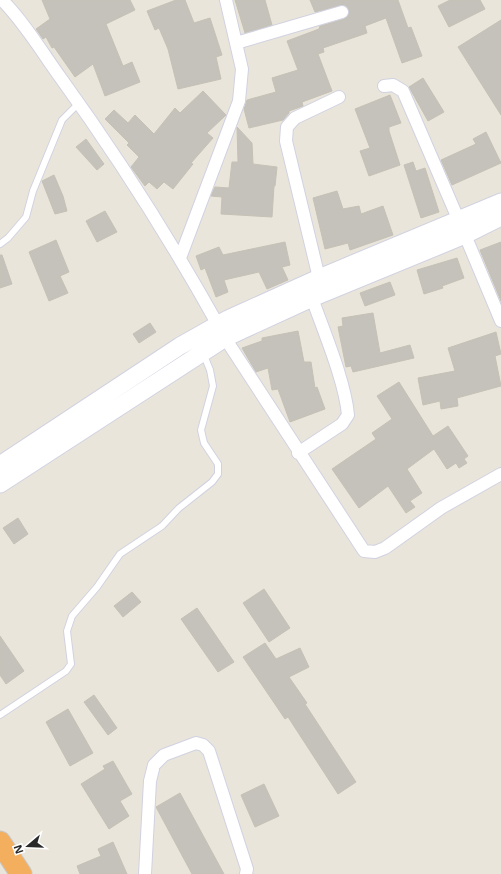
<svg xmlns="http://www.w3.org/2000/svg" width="501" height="874" font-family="'Noto Sans',sans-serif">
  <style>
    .building { fill: #c5c2bb; stroke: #c5c1b5 }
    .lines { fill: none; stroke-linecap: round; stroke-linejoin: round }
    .lane-casing { stroke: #d1d2e1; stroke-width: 8 }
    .street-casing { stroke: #d1d2e1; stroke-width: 14 }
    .secondary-casing { stroke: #d1d2e1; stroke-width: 19 }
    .highway-casing { stroke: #c7c7c7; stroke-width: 23 }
    .lane { stroke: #fff; stroke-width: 6 }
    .street { stroke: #fff; stroke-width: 12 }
    .secondary { stroke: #fff; stroke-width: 17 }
    .highway { stroke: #f3af5e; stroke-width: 21 }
  </style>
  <rect width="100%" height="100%" fill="#eae5db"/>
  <!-- building -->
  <path class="building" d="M 42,0 L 130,0 L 135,10 L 106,24 L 123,66 L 132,62 L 140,82 L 105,96 L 93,64 L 75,77 L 54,47 L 52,48 L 46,37 L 43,39 L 36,29 L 50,19 Z
    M 176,0 L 185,0 L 194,23 L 210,18 L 222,55 L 216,57 L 221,79 L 178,89 L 168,49 L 159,28 L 155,30 L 147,11 Z
    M 235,0 L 265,0 L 272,25 L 245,33 Z
    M 310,0 L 398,0 L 408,28 L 411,27 L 422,56 L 402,63 L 386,18 L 365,26 L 367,33 L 323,48 L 324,52 L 318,54 L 332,91 L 302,102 L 303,106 L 289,111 L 289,113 L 283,120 L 249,128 L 244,109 L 247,100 L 276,92 L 272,78 L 298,70 L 287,41 L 319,29 L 320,26 L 344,19 L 349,14 L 347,7 L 343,5 L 315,12 Z
    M 450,0 L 480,0 L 485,9 L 449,27 L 438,6 Z
    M 501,20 L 501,115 L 458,47 Z
    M 423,78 L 444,112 L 428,121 L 409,87 Z
    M 203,91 L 226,115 L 207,133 L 213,138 L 191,163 L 193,164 L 173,189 L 164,182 L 157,189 L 149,182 L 145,186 L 131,167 L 139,157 L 127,145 L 129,143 L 105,119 L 114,110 L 128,123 L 135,115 L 154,134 L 175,108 L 180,113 Z
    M 390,95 L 401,123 L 389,127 L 389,131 L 400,165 L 369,176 L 360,151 L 370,148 L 355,109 Z
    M 237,127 L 252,143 L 253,164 L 277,167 L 275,186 L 274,186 L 272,217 L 221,214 L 222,197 L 211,196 L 215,187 L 229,188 L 232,162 L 238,162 Z
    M 486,132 L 501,163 L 452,185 L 441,160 L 476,144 L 473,139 Z
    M 86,139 L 104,164 L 97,170 L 76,147 Z
    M 413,162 L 416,171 L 425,168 L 439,212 L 421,218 L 404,165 Z
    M 54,175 L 63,196 L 67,211 L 55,214 L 42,181 Z
    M 337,191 L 343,209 L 359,206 L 361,214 L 383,206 L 393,235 L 350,250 L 348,243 L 325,249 L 313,198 Z
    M 105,211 L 117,232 L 97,242 L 86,221 Z
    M 56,240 L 69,272 L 60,276 L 68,293 L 49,301 L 29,252 Z
    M 285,242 L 290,265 L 282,267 L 288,280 L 267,289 L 259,272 L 224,280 L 228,292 L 216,297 L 205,268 L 201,270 L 196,256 L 219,247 L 223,255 Z
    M 501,242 L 501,301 L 480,250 Z
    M 0,255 L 2,255 L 12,284 L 0,288 Z
    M 457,258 L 464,278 L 442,286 L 443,288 L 424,294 L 417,270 Z
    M 390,282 L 395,295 L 365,306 L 360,293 Z
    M 373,313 L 380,353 L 410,345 L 414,358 L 353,372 L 351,366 L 346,367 L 338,327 L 343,326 L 342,318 Z
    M 150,323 L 156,332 L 139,343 L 133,334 Z
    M 298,331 L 304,362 L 311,362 L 315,388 L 317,387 L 325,409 L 290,422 L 278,389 L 272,390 L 268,368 L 256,372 L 242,348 L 262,341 L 262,338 Z
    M 496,332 L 501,354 L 495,356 L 501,386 L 457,398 L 458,406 L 441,409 L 440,401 L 423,405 L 418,378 L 455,371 L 448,348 Z
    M 399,382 L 433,436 L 448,426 L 468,456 L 464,459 L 467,463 L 459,468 L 456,463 L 447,469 L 434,449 L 407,469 L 422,493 L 410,501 L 415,507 L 406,513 L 388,486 L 359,508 L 332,469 L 376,439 L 372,433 L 392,419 L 377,396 Z
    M 18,518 L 28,534 L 14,544 L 3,528 Z
    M 264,589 L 290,628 L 269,642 L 243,603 Z
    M 132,592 L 141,602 L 123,617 L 114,606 Z
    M 197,608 L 234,662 L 218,672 L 181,619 Z
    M 0,636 L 24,671 L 6,684 L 0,675 Z
    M 265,643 L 276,659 L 300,648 L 309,667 L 289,677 L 307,703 L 305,704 L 356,782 L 338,794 L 288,717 L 285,719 L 243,657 Z
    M 94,695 L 117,728 L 108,735 L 84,702 Z
    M 68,709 L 93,753 L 70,766 L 46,722 Z
    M 113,761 L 132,794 L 120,801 L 129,816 L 109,829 L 81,784 L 105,769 L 103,766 Z
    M 264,784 L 279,816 L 255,827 L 241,795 Z
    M 180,793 L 224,874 L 192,874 L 156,807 Z
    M 113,842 L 127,874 L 80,874 L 77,866 L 101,856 L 98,849 Z"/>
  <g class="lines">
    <defs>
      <path id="lane" d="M 0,244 L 8,238 L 26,217 L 33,191 L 62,120 L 79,103
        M 0,715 L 66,671 L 71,664 L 67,631 L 72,616 L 97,587 L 120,554 L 162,526 L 179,508 L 212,482 L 218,474 L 218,464 L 204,443 L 201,430 L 213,386 L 210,370 L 203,353"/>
      <path id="street" d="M 2,0 C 24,22 42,52 60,77 C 118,157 170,239 218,325
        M 236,43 L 342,12
        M 384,86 L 393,85 L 403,91 L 459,221
        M 465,235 L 501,321
        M 180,258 L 239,101 L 242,69 L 226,0
        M 319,278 L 286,141 L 287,127 L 295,118 L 339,97
        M 225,338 L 364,551 L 375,552 L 385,548 L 441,508 L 501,474
        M 298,453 L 342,424 L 348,415 C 345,381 324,332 312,298
        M 145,874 L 150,781 L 154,765 L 164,755 L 196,743 L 203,745 L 209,751 L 247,869 L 246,874"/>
      <path id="secondary" d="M 0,465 L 180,346 L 228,319 L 319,278 L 501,202
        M 0,484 L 225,338 L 312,298 L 465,235 L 501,217"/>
      <path id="highway" d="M 0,842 L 21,874"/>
    </defs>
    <!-- lane casing -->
    <use href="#lane" class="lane-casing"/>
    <!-- street casing -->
    <use href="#street" class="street-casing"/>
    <!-- secondary casing -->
    <use href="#secondary" class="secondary-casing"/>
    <!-- highway casing -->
    <use href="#highway" class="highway-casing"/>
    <!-- lane -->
    <use href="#lane" class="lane"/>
    <!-- street -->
    <use href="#street" class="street"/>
    <!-- secondary -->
    <use href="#secondary" class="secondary"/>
    <!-- highway -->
    <use href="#highway" class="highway"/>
  </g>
  <!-- north arrow -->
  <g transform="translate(28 846) rotate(251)" stroke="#ffffff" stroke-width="3" paint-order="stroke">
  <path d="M0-3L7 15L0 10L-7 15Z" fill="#292929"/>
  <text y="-6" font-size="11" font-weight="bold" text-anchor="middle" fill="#292929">N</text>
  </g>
</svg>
